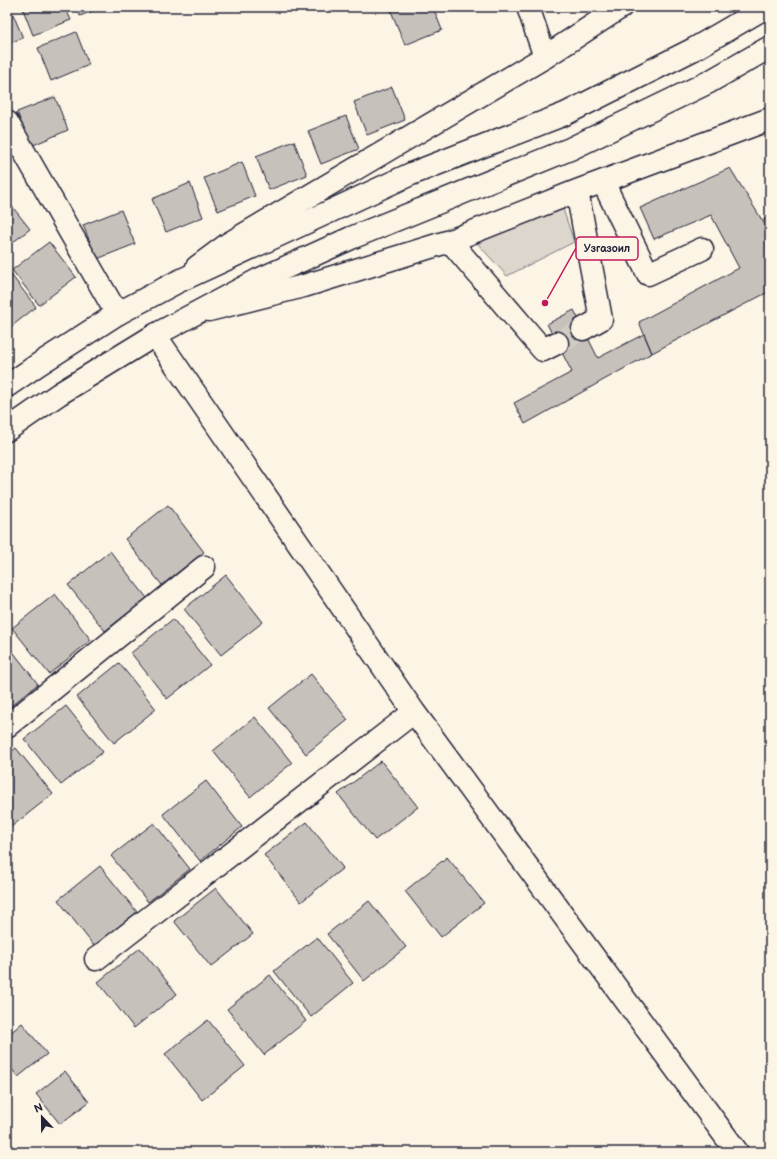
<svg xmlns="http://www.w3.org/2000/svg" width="777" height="1159" font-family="'Balsamiq Sans',sans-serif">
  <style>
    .green { fill: #dcd6cc; stroke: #7f7c84 }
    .building { fill: #c6c1bb; stroke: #22223b }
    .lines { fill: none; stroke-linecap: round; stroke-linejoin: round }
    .minor-tunnel { stroke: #d0cbc3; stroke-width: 22; stroke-dasharray: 22 11; stroke-linecap: butt }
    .minor-casing { stroke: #22223b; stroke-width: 25 }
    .major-casing { stroke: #22223b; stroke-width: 25 }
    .minor { stroke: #fcf5e5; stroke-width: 22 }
    .major { stroke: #fcf5e5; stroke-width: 22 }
    .rail-casing { stroke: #22223b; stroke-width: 4.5 }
    .rail { stroke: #fcf5e5; stroke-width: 3; stroke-dasharray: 9; stroke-linecap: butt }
    .leader { fill: none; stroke: #c2185b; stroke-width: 1.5 }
    .callout-dot { fill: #c2185b; stroke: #fcf5e5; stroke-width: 1.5 }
    .callout { fill: #fcf5e5; stroke: #c2185b; stroke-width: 1.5 }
    .callout-label { font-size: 11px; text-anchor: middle; font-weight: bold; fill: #22223b }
  </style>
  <rect width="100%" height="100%" fill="#fcf5e5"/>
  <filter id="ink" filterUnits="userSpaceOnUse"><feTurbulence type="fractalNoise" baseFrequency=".025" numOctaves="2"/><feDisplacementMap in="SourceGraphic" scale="8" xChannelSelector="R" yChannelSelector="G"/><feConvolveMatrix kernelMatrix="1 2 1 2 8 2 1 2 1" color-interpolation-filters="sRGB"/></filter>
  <g filter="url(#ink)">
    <!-- green -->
    <path class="green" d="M 557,191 L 574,242 L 507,276 L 467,232 Z"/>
    <!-- building -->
    <path class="building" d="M 7,7 L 10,7 L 23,38 L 7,44 Z
      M 22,7 L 65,7 L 71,20 L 33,35 Z
      M 77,7 L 103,7 L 80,16 Z
      M 402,7 L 433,7 L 442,30 L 405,45 L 391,11 Z
      M 76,32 L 89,65 L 51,81 L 38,48 Z
      M 392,87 L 405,120 L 367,135 L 354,102 Z
      M 55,97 L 68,130 L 31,146 L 17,112 Z
      M 346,116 L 359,149 L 321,164 L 308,131 Z
      M 294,141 L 307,175 L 269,190 L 256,156 Z
      M 242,162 L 255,196 L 218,211 L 204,178 Z
      M 730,168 L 770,233 L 770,291 L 652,353 L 639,322 L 739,268 L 711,215 L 654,239 L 640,208 Z
      M 190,183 L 203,217 L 166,232 L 152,199 Z
      M 7,200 L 30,229 L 7,247 Z
      M 121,210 L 135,244 L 97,259 L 83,225 Z
      M 49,242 L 76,277 L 39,305 L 12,270 Z
      M 9,272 L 36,307 L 7,330 L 7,274 Z
      M 574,310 L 598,358 L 644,334 L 652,353 L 525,424 L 514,403 L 572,372 L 547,324 Z
      M 168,505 L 204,552 L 162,585 L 125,539 Z
      M 110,551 L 147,598 L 105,631 L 68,585 Z
      M 226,575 L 263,622 L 221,655 L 184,609 Z
      M 55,594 L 91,640 L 49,674 L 12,628 Z
      M 173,619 L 210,665 L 167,699 L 131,653 Z
      M 7,644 L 38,684 L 7,709 Z
      M 119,663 L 156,709 L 114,743 L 77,697 Z
      M 311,674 L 348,720 L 306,754 L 269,708 Z
      M 66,706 L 103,752 L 61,785 L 24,739 Z
      M 255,717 L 292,763 L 250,797 L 213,751 Z
      M 16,748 L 53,794 L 11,827 L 7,823 L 7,755 Z
      M 381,761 L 418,807 L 375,840 L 338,794 Z
      M 206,781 L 242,827 L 200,861 L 163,814 Z
      M 307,822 L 343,868 L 301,902 L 264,855 Z
      M 154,823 L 190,869 L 148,902 L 111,856 Z
      M 447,857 L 484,903 L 441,937 L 405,891 Z
      M 100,866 L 137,912 L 94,946 L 58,900 Z
      M 216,888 L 253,934 L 211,967 L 174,921 Z
      M 369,901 L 406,947 L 364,981 L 327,934 Z
      M 317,937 L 353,983 L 311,1017 L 274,971 Z
      M 140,948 L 177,994 L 134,1028 L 98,982 Z
      M 270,975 L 306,1021 L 264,1055 L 227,1009 Z
      M 208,1020 L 245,1066 L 202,1100 L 165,1054 Z
      M 22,1023 L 47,1054 L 18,1077 L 7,1063 L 7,1036 Z
      M 65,1071 L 89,1102 L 60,1124 L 36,1094 Z"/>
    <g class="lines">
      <!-- minor-tunnel -->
      <path class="minor-tunnel" d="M 557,343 L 583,329"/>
      <defs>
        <path id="minor" d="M 528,7 L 545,57
          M 7,122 L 117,314
          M 603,182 L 648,274 L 702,249
          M 577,191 L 601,319 L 583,329
          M 450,241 L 543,350 L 557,343
          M 197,267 L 228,244 L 545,57 L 621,7
          M 209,310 L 304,286 L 450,241 L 577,191 L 770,119
          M 155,335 L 414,712 L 737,1152
          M 7,726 L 204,567
          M 96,959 L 414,712"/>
        <path id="major" d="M 7,386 L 39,364 L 117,314 L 177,282 L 411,174 L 565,114 L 694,49 L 766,7
          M 7,430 L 59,394 L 155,335 L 258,280 L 351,238 L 570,149 L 709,82 L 770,47"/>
      </defs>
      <!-- minor casing -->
      <use href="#minor" class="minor-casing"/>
      <!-- major casing -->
      <use href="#major" class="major-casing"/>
      <!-- minor -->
      <use href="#minor" class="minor"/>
      <!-- major -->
      <use href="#major" class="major"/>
      <defs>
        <path id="rail" d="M 766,220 L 770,225"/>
      </defs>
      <!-- rail casing -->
      <use href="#rail" class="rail-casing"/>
      <!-- rail -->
      <use href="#rail" class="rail"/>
    </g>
  </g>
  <!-- callouts -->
  <path class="leader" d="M545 303L576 248"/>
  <circle class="callout-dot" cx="545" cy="303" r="4"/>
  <rect class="callout" x="576" y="237" width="62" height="23" rx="4"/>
  <g class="callout-label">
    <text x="607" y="252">Узгазоил</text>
  </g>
  <!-- margin -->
  <rect width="777" height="1159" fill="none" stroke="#fcf5e5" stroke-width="24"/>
  <rect x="12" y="12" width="753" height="1135" fill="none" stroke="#22223b" stroke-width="1.5" filter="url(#ink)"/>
  <!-- north arrow -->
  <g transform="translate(42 1117) rotate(338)" stroke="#fcf5e5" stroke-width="3" paint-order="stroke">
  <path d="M0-3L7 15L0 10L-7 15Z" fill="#22223b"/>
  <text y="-6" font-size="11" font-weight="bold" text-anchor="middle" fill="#22223b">N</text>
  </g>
</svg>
